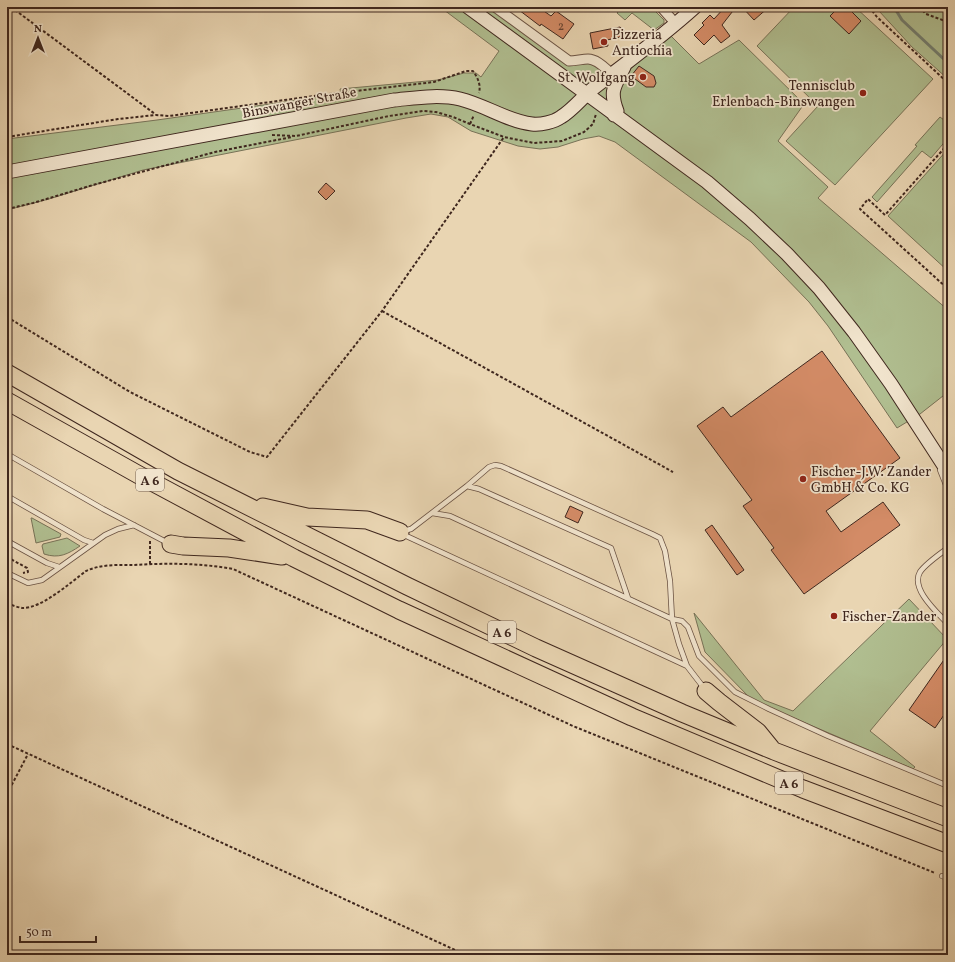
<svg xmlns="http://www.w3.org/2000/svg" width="955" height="962" font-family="Vollkorn,serif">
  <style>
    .green { fill: #b0be90; stroke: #787257 }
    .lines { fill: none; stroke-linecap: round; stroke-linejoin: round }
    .stream { stroke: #747f71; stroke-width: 3 }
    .building { fill: #d38b66; stroke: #3f271e }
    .lane-casing { stroke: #6a5243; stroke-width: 6 }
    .street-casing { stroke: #6a5243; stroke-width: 11 }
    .secondary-casing { stroke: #3f271e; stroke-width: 15 }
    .highway-casing { stroke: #3f271e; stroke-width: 19 }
    .path { stroke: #3f271e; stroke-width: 2; stroke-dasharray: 3 2; stroke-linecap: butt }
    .lane { stroke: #f1e4cd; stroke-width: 4.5 }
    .street { stroke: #f1e4cd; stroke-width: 9 }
    .secondary { stroke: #f1e4cd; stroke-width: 13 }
    .highway { stroke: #e9d5b2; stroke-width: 17 }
    .poi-dot { fill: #8f2418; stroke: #f1e4cd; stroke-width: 1.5 }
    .labels { text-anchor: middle; stroke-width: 3.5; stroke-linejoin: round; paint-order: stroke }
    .number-label { font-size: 12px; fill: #644030 }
    .shield { fill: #f1e4cd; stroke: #746052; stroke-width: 1 }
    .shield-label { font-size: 13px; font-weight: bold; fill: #3f271e }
    .poi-label { font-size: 14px; fill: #3f271e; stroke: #f1e4cd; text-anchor: start }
    .street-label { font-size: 14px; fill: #3f271e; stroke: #f1e4cd }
  </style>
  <rect width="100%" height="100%" fill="#e9d5b2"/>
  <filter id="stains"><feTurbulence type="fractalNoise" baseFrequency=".005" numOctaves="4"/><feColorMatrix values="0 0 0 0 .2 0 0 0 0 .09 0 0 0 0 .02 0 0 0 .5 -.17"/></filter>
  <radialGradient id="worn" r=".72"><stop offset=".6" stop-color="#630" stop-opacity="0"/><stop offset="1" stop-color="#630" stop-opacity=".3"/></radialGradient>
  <!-- green -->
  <path class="green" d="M 440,7 L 489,7 L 563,61 L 570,65 L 591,63 L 618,85 L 638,60 L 670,35 L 699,64 L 739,40 L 804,104 L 778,141 L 828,187 L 818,198 L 948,310 L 948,392 L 920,414 L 897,428 L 828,326 L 809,302 L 751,242 L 615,142 L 599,136 L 583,139 L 558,147 L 540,149 L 518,146 L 471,131 L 448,117 L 431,114 L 406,118 L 143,170 L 49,199 L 7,210 L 7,139 L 157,120 L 341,94 L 340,89 L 438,80 L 464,73 L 476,73 L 481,77 L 499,51 Z
    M 622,7 L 651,7 L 664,20 L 664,23 L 654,30 L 632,13 L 625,20 L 617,13 Z
    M 794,7 L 855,7 L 933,79 L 835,185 L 786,141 L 818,106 L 757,46 Z
    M 877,7 L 948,7 L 948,79 L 912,47 L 879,11 Z
    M 940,117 L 948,123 L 948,138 L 931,158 L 922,151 L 877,202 L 872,197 L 917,146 L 915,145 Z
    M 948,149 L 948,271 L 888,216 Z
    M 31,518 L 32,518 L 61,534 L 60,537 L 36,543 Z
    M 67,538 L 80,546 C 68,554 59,559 44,554 L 42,546 L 43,544 Z
    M 909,599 L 947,639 L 870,731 L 915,767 L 913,769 L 782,713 L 749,697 L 705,652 L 694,613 L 764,700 L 793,711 Z"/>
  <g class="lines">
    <!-- stream -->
    <path class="stream" d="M 894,7 L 902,20 L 948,63"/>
  </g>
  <!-- building -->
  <path class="building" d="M 515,7 L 538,7 L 551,16 L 556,11 L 574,24 L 563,39 L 541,24 L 540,26 Z
    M 725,7 L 736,7 L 722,25 L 730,36 L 721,43 L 714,35 L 704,45 L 694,35 L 704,25 L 702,23 L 710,15 L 714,19 Z
    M 742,7 L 769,7 L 754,20 Z
    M 839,7 L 847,7 L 861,21 L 849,34 L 830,16 Z
    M 620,27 L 629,35 L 607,40 L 608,46 L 593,49 L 590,33 Z
    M 639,66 L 654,76 L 656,83 L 654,87 L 646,87 L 631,76 Z
    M 326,183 L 335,191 L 326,200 L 318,192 Z
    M 822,351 L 900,458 L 826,511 L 841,532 L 883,502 L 900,525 L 804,594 L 771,550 L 774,548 L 743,506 L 752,500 L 697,426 L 723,407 L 731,417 Z
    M 570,506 L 583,512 L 578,523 L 565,517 Z
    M 712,525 L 744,570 L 737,575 L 705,530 Z
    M 948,654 L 948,709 L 935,728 L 909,710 Z"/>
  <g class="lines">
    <defs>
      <path id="lane" d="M 7,454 L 103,509 L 168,543
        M 940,470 L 948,490
        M 467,486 L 479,489 L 611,548 L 628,598
        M 7,496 L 84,540 L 93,543
        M 432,513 L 450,516 L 672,619 L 682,621 L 688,627 L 699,656 L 735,692 L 769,709 L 828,736 L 948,786
        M 403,531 L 411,529 L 467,486 L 489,467 L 495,465 L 501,466 L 652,534 L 660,538 L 665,551 L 670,581 L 672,619 L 679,644 L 687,666 L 704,688
        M 402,534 L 687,666
        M 7,541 L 47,563 L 59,567
        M 948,548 C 941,553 924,566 920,572 C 910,589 938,613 948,624
        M 7,573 L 28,583 L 42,580 L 105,535 L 118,529 L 134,525
        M 942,876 L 948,878"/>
      <path id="street" d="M 495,7 L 569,61 C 576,61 582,59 588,59 C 597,59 605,68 612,74
        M 661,7 L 676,24"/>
      <path id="secondary" d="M 468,7 L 707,182 L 750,219 L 787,254 L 819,288 L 854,332 L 891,384 L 948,472
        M 614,115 L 617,111 C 609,90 615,86 624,67
        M 7,172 L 394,100 C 415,98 439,94 460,99 C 485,105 507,121 532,124 C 541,125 554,122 561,117 C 574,109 583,96 595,87 C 629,61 663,36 695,7"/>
      <path id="highway" d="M 7,373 L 178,471 L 407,586 L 536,648 L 682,713 L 774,751 L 948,818
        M 7,401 L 139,475 L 294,558 L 399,610 L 632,717 L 803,789 L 948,844
        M 263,507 L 307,517 L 367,520 L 400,532
        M 171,544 L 183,546 L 229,548 L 282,556
        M 706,691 L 719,702 L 758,732 L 771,748"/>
    </defs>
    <!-- lane casing -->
    <use href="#lane" class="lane-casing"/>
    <!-- street casing -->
    <use href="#street" class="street-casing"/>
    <!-- secondary casing -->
    <use href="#secondary" class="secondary-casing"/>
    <!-- highway casing -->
    <use href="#highway" class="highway-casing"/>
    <!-- path -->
    <path class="path" d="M 11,7 L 155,114
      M 869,7 L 877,17 L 948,83
      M 919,7 L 926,14 L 948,22
      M 470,124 L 474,115
      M 272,135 L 296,136 L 389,116 L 423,111 L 436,112 L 453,117 L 470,124 L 504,137 L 534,143 L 562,141 L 584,132 L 593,124 L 596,114
      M 7,137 L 118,119 L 156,115 L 169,116 L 321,95 L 434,82 L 466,71 L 473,71 C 478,78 481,85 479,93
      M 948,144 L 885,215 L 868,199 L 860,209 L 948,289
      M 7,209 L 33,203 L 93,185 L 215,152 L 292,137
      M 382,311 L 673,472
      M 7,317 L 130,392 L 250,452 L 267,457 L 382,311 L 504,137
      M 150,541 L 150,564
      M 7,557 L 27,568 L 28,572 L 23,573
      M 7,603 C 11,605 17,607 22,608 C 41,609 70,583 86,571 C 101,564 118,565 134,565 C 167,563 201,563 233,569 L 573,726 L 935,873
      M 7,744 L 466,955
      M 7,794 L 28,754"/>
    <!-- lane -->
    <use href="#lane" class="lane"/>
    <!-- street -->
    <use href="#street" class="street"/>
    <!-- secondary -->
    <use href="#secondary" class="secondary"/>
    <!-- highway -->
    <use href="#highway" class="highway"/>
  </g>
  <!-- markers -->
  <g class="poi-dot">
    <circle cx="604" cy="42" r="4"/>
    <circle cx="643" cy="77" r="4"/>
    <circle cx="863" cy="93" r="4"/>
    <circle cx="803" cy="479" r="4"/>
    <circle cx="834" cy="616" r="4"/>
  </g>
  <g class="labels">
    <!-- number labels -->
    <g class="number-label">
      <text x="561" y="30">2</text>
    </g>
    <!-- shield labels -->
    <g class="shield">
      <rect x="136" y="469" width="28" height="22" rx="3"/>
      <rect x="488" y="621" width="28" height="22" rx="3"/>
      <rect x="775" y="772" width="28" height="22" rx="3"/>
    </g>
    <g class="shield-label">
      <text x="150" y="485">A 6</text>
      <text x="502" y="637">A 6</text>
      <text x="789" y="788">A 6</text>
    </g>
    <!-- poi labels -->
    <g class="poi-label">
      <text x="612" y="39">Pizzeria<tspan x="612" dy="16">Antiochia</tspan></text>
      <text x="635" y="82" text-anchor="end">St. Wolfgang</text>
      <text x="855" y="90" text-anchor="end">Tennisclub<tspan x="855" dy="16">Erlenbach-Binswangen</tspan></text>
      <text x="811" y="476">Fischer-J.W. Zander<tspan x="811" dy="16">GmbH &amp; Co. KG</tspan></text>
      <text x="842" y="621">Fischer-Zander</text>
    </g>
    <!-- street labels -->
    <g class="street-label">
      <text transform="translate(299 102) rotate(-11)" y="5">Binswanger Straße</text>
    </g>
  </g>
  <!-- margin -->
  <rect width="955" height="962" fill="none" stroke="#e9d5b2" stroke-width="24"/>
  <rect x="8" y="8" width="939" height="946" fill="none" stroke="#3f271e" stroke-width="2"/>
  <rect x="12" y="12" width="931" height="938" fill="none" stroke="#3f271e"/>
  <!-- north arrow -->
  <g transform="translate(38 38)" stroke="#f1e4cd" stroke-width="3" paint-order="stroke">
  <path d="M0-3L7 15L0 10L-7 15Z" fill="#3f271e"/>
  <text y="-6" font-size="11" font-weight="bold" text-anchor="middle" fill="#3f271e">N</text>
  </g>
  <!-- scale -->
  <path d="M20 936v6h76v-6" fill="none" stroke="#3f271e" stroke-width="2"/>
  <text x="26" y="936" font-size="12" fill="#3f271e" stroke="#f1e4cd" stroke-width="3" paint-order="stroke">50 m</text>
  <rect width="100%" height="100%" filter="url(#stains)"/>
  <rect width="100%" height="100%" fill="url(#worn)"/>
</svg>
